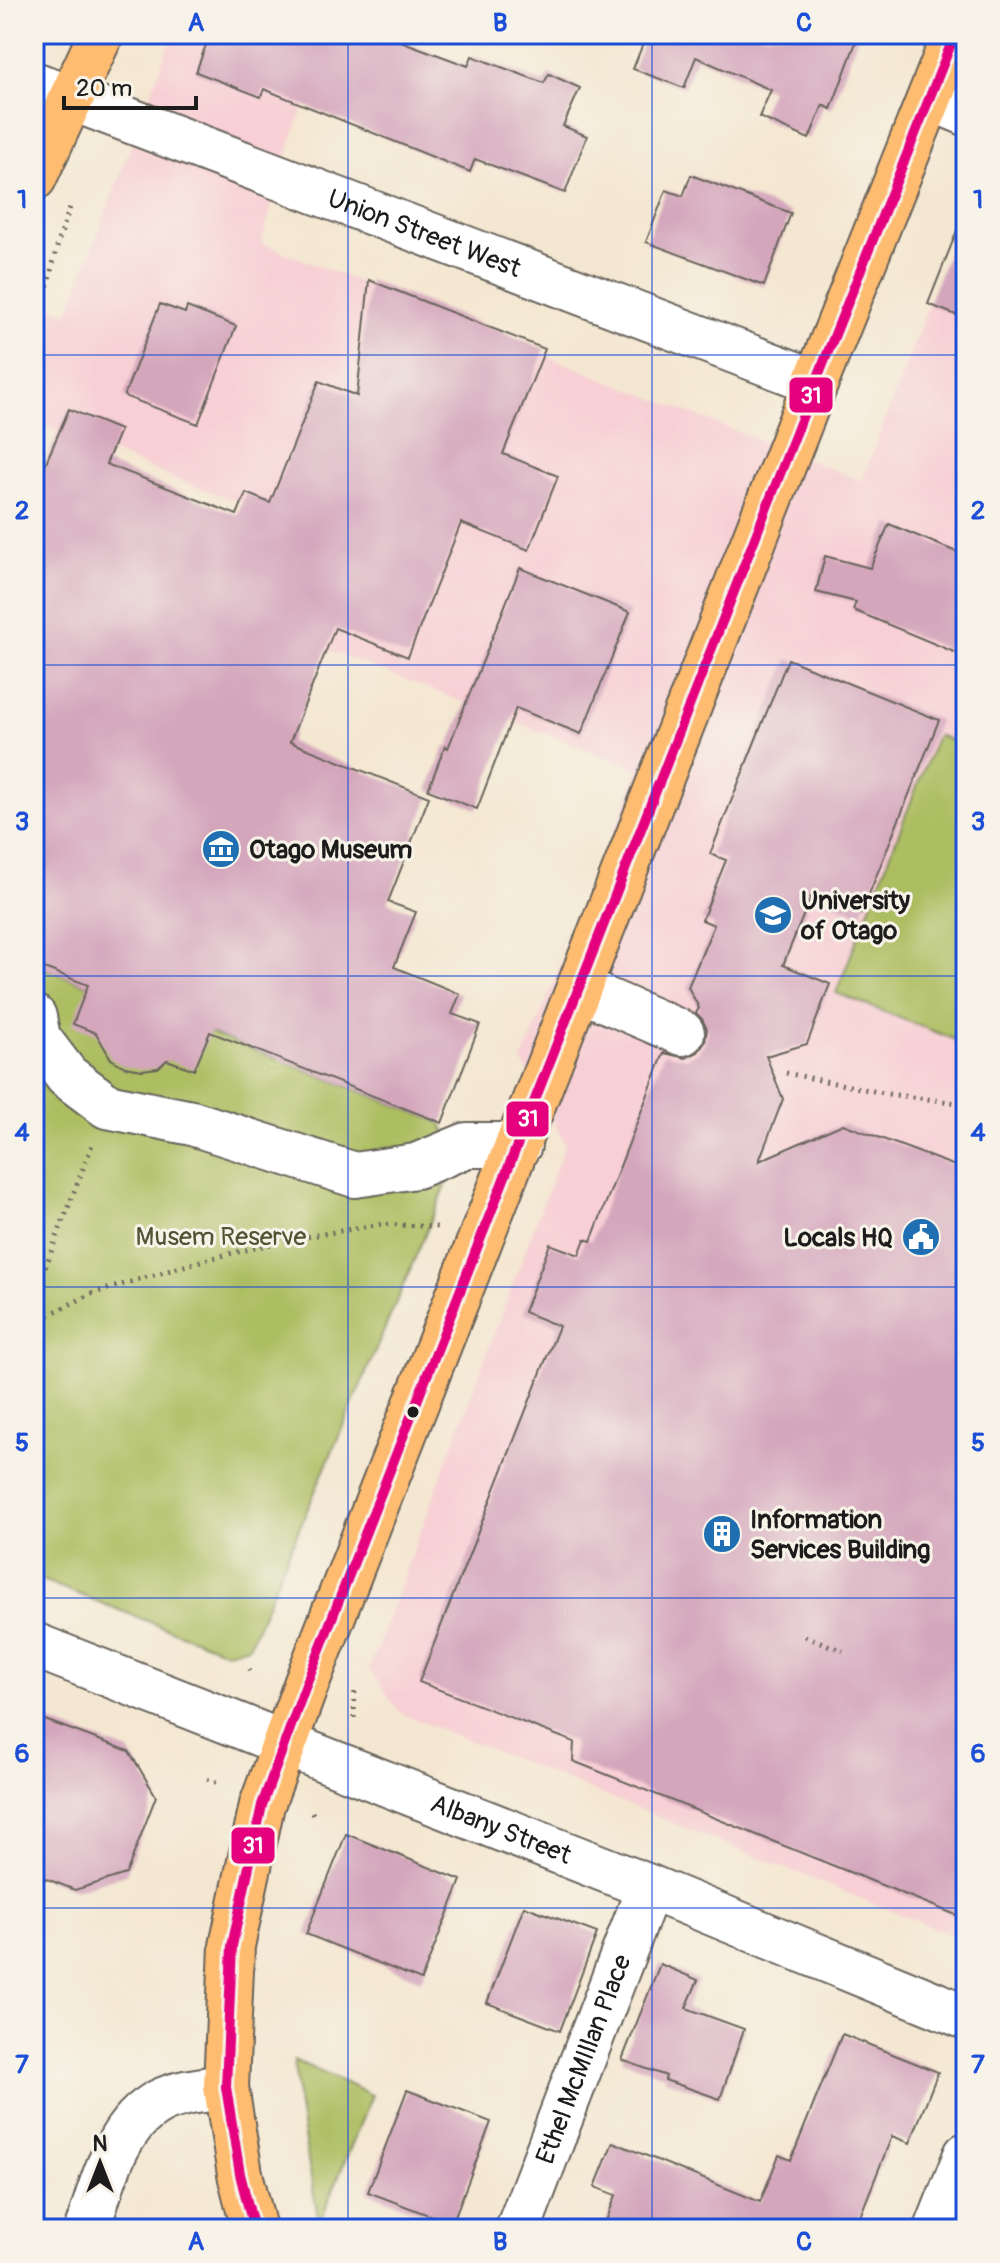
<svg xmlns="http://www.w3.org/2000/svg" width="1000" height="2263" font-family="Pangolin,sans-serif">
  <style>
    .built { fill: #f7cfd4 }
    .green { fill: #adbe62; stroke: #646d3f; stroke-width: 2 }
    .building { fill: #d4a6bc }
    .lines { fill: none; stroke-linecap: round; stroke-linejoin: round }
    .minor-casing { stroke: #68635b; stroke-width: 48 }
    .highway-casing { stroke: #68635b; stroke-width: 48 }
    .path { stroke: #68635b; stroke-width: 5; stroke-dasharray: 2 6; stroke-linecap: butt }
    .minor { stroke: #fff; stroke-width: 44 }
    .highway { stroke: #febc70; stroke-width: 44 }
    .bus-1-casing { stroke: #f7f3e8; stroke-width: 16 }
    .bus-1 { stroke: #e5007d; stroke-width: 10 }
    .grid { fill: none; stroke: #1d4ed8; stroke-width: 2; stroke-opacity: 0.55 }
    .bus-dot { fill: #1c1c1c; stroke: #f7f3e8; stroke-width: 3 }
    .labels { text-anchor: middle; stroke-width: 6; stroke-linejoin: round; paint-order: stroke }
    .street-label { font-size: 26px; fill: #1c1c1c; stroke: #f7f3e8 }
    .poi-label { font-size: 26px; font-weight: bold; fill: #1c1c1c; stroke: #f7f3e8; text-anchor: start }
    .park-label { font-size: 26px; fill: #4f5534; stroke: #f7f3e8 }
    .line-badge { stroke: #f7f3e8; stroke-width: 3 }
    .badge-label { font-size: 22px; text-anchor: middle; font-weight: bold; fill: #fff }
    .neatline { fill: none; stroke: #1d4ed8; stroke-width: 3 }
    .grid-label { font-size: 26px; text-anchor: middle; font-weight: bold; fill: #1d4ed8 }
  </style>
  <rect width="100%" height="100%" fill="#f7f3e8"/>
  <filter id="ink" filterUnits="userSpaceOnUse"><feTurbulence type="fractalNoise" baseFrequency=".0125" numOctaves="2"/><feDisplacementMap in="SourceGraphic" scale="16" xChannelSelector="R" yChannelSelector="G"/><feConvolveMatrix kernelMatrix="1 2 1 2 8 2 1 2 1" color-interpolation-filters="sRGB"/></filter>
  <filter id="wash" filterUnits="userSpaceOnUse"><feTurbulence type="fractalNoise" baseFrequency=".006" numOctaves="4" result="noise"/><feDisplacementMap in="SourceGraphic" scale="32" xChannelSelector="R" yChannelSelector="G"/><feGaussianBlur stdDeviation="1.8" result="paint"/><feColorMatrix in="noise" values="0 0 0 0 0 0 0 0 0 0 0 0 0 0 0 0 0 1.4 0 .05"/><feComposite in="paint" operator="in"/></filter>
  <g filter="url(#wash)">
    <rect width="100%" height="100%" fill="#f4e7d1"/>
    <!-- built -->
    <path class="built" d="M 173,34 L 330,34 L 293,137 L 261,243 L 862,481 L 966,205 L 966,1941 L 400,1713 L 369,1669 L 565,1144 L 522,1061 L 639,769 L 264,626 L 302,524 L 175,479 L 34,421 L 34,301 L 68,313 Z"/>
    <!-- green -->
    <path class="green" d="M 937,735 L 966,746 L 966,1044 L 836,993 Z
      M 34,964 L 442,1123 L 456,1162 L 249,1646 L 227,1652 L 34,1577 Z
      M 294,2060 L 372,2095 L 319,2224 L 297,2096 Z"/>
    <g id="blocks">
      <!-- building -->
      <path class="building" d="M 210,34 L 395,34 L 395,39 L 468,66 L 472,56 L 544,83 L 549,74 L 580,88 L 563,126 L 587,136 L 565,193 L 475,159 L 470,172 L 264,89 L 261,97 L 196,72 Z
        M 642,34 L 859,34 L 831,109 L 823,105 L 809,139 L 759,117 L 771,90 L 696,57 L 684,88 L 633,69 L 646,36 Z
        M 691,175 L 791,213 L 764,286 L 646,242 L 666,190 L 683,196 Z
        M 964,213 L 966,214 L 966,319 L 928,304 Z
        M 369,280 L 545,349 L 503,454 L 558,476 L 529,550 L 461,523 L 408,657 L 335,628 L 290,742 L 429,797 L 388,902 L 416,912 L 394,967 L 460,994 L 452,1014 L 480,1024 L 442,1123 L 210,1032 L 194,1070 L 167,1060 L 158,1068 L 142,1070 L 125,1067 L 111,1059 L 96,1033 L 73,1024 L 88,985 L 34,964 L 34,490 L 69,409 L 120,430 L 106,464 L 237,515 L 246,493 L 270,503 L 319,381 L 357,396 Z
        M 160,304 L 185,313 L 187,307 L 236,326 L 198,424 L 124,396 Z
        M 889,524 L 966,556 L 966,657 L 853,610 L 856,602 L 816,592 L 825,556 L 870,568 Z
        M 520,568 L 630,612 L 581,734 L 516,708 L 477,809 L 428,790 L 445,746 L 448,748 Z
        M 788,659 L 939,720 L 861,914 L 812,894 L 783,965 L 830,984 L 807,1044 L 766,1056 L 783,1099 L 759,1161 L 843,1124 L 966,1170 L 966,1919 L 573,1761 L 574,1742 L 419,1682 L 559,1326 L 524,1312 L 550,1244 L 579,1255 L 585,1239 L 591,1241 L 664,1053 L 686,1058 L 698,1052 L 705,1042 L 707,1029 L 702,1019 L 696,1013 L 699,1008 L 688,987 L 714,925 L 702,920 L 726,860 L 710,854 Z
        M 34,1716 L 129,1751 L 156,1796 L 126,1874 L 75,1890 L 34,1874 Z
        M 346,1834 L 461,1880 L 421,1980 L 306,1934 Z
        M 524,1906 L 597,1933 L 560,2031 L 487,2003 Z
        M 660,1964 L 698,1980 L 686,2008 L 744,2029 L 720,2099 L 665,2080 L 666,2076 L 622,2060 Z
        M 842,2034 L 938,2072 L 910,2143 L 892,2136 L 855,2229 L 603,2229 L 616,2195 L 595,2187 L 613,2142 L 760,2202 L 779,2155 L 791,2160 Z
        M 407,2090 L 491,2122 L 452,2224 L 368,2192 Z"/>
    </g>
  </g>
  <g filter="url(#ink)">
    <use href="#blocks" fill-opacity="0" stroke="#68635b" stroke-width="2"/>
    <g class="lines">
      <defs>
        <g id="minor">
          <path id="s1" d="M 34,84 L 816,382"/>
          <path d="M 930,98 L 966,113"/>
          <path d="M 580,989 L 682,1033"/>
          <path d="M 34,1017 L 38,1038 L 67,1076 L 107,1106 L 192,1123 L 355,1175 L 416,1166 L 467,1145 L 519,1145"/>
          <path id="s2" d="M 34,1645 L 649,1887 L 966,2017"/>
          <path d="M 87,2229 C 103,2184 114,2126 159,2102 C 178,2092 204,2090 226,2087"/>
          <path id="s3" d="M 518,2229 L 649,1887"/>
          <path d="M 937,2229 L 966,2155"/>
        </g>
        <path id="highway" d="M 34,178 L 101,34
          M 254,2229 L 240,2174 L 226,2087 L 232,1946 L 262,1805 L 307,1682 L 816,382 L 955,34"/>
      </defs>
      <!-- minor casing -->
      <use href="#minor" class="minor-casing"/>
      <!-- highway casing -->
      <use href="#highway" class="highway-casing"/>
      <!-- path -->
      <path class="path" d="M 34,341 L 58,243 L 70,207
        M 786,1073 L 888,1094 L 966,1104
        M 34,1297 L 92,1145
        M 34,1322 L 91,1294 L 204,1260 L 288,1240 L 381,1224 L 437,1227
        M 805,1636 L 843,1651
        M 249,1669 L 253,1676
        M 354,1718 L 355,1687
        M 207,1779 L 222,1784
        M 312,1812 L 315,1818"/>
      <!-- minor -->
      <use href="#minor" class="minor"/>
      <!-- highway -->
      <use href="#highway" class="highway"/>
      <defs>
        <path id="bus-1" d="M 254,2229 L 240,2174 L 226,2087 L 232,1946 L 262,1805 L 307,1682 L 816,382 L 955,34"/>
      </defs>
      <!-- bus-1 casing -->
      <use href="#bus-1" class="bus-1-casing"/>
      <!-- bus-1 -->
      <use href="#bus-1" class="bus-1"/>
    </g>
  </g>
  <!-- grid -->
  <path class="grid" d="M 348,34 L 348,2229M 652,34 L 652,2229M 34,355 L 966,355M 34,665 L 966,665M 34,976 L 966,976M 34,1287 L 966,1287M 34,1598 L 966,1598M 34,1908 L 966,1908"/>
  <!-- icons -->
  <defs>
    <symbol id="museum-disc" viewBox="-11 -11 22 22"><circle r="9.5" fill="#1f6fb2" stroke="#f7f3e8"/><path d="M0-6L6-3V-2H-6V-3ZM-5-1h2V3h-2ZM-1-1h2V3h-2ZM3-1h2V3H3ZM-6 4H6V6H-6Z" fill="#fff"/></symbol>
    <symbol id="university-disc" viewBox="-11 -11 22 22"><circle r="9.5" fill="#1f6fb2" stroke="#f7f3e8"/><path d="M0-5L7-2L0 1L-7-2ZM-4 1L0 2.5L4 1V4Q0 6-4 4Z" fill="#fff"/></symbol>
    <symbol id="civic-disc" viewBox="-11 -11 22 22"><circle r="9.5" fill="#1f6fb2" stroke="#f7f3e8"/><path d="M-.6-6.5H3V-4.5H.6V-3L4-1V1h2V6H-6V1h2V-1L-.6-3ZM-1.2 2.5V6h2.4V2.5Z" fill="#fff"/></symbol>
    <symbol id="building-disc" viewBox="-11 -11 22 22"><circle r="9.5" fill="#1f6fb2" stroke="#f7f3e8"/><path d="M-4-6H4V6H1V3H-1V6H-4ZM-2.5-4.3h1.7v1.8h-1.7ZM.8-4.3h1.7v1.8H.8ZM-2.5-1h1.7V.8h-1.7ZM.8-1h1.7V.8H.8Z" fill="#fff"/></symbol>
  </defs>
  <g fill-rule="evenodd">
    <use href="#museum-disc" x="199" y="827" width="44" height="44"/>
    <use href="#university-disc" x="751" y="893" width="44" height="44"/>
    <use href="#civic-disc" x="899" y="1215" width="44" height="44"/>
    <use href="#building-disc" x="700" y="1512" width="44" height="44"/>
  </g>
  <!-- markers -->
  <circle class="bus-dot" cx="413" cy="1412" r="7"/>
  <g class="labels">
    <!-- street labels -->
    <g class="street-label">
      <text dy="9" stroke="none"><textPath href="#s1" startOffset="418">Union Street West</textPath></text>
      <text dy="9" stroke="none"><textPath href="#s2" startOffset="502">Albany Street</textPath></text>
      <text dy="9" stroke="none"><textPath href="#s3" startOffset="182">Ethel McMIllan Place</textPath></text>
    </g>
    <!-- poi labels -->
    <g class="poi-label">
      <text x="249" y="858">Otago Museum</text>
      <text x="801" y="909">University<tspan x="801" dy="30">of Otago</tspan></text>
      <text x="893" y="1246" text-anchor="end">Locals HQ</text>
      <text x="750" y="1528">Information<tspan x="750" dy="30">Services Building</tspan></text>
    </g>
    <!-- park labels -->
    <g class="park-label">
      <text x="221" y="1245">Musem Reserve</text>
    </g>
  </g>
  <g class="line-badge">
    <rect x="788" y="376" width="46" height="38" rx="8" fill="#e5007d"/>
    <rect x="505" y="1100" width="45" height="38" rx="8" fill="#e5007d"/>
    <rect x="230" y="1826" width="46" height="39" rx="8" fill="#e5007d"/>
  </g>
  <g class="badge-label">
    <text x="811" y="403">31</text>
    <text x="528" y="1126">31</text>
    <text x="253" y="1853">31</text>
  </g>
  <!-- margin -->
  <rect width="1000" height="2263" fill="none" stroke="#f7f3e8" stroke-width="88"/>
  <!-- north arrow -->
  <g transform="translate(100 2163)" stroke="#f7f3e8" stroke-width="6" paint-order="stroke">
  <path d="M0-6L14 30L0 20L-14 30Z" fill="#1c1c1c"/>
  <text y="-12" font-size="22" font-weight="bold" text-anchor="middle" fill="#1c1c1c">N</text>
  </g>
  <!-- scale -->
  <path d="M64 96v12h132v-12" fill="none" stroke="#1c1c1c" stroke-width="4"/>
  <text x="76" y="96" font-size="24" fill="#1c1c1c" stroke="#f7f3e8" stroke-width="6" paint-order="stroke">20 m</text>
  <rect x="44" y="44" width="912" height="2175" class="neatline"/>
  <g class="grid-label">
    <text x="196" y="31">A</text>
    <text x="500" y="31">B</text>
    <text x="804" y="31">C</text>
    <text x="22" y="208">1</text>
    <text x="978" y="208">1</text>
    <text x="22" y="519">2</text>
    <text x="978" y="519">2</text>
    <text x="22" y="830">3</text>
    <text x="978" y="830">3</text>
    <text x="22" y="1141">4</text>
    <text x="978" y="1141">4</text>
    <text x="22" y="1451">5</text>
    <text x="978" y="1451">5</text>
    <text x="22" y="1762">6</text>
    <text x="978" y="1762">6</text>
    <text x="22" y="2073">7</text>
    <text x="978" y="2073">7</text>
    <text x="196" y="2250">A</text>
    <text x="500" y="2250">B</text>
    <text x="804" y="2250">C</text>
  </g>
</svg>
